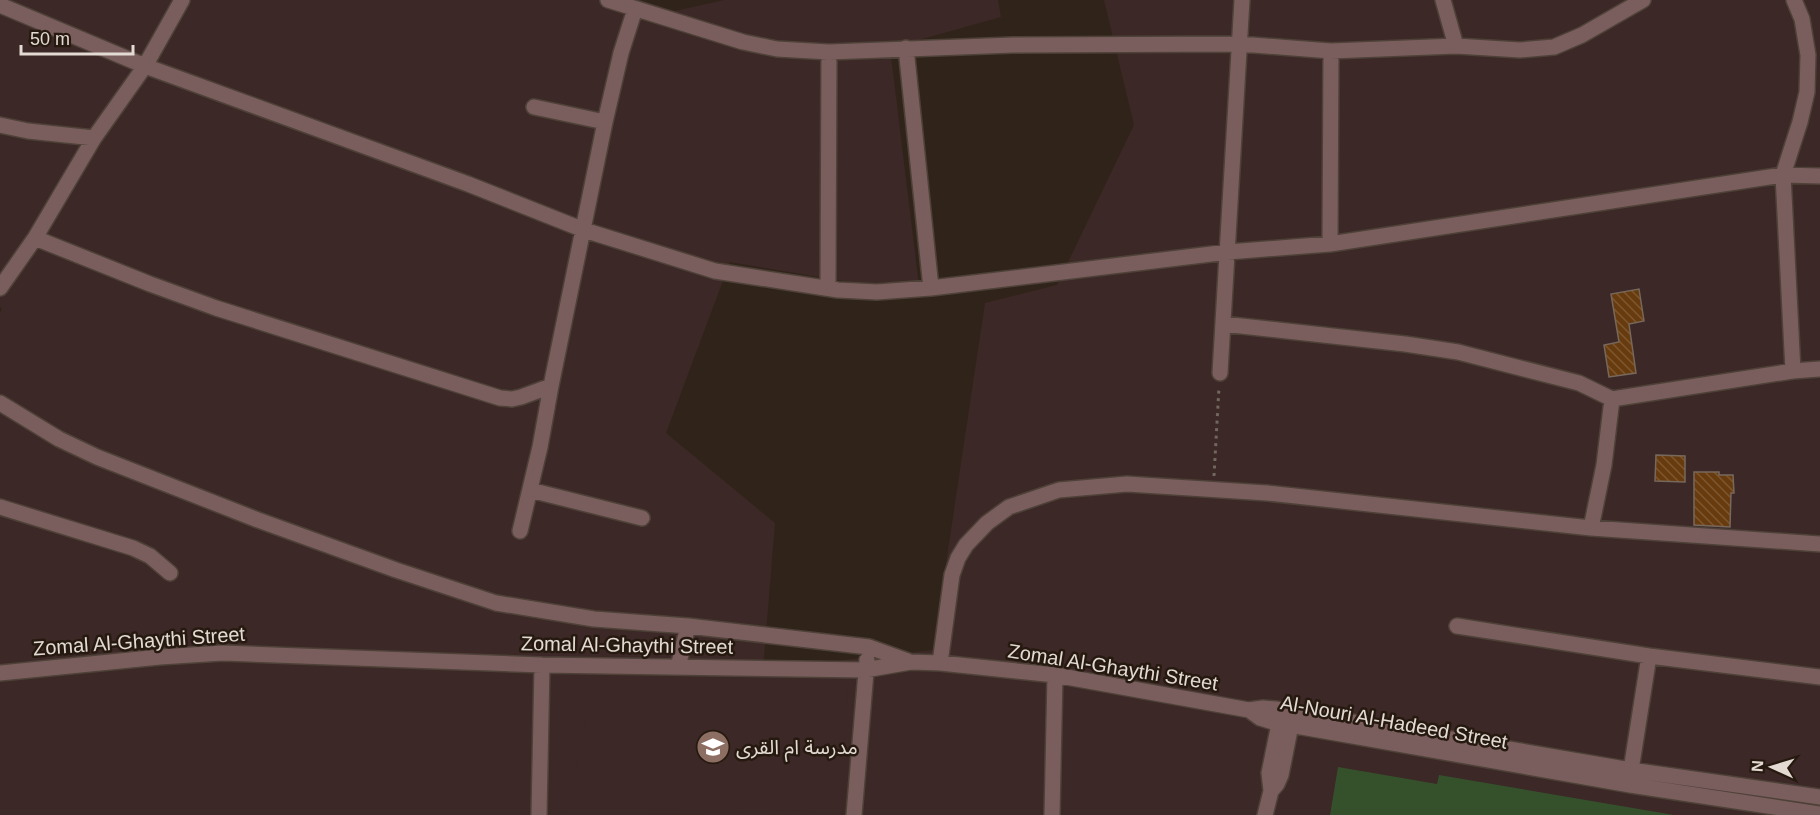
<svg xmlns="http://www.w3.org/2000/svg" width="1820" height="815" font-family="Helvetica,'Noto Sans Arabic',sans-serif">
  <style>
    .commercial { fill: #3c2826 }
    .education { fill: #3c2827 }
    .green { fill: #35512c }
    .building { fill: url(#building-back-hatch); stroke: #77685c; stroke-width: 1.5 }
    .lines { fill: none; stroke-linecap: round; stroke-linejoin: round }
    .minor-casing { stroke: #4d4138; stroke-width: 18 }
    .path { stroke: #72675f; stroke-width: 3; stroke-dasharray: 3 4.5; stroke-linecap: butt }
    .minor { stroke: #7a5d5d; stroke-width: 15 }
    .labels { text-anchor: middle; stroke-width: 5; stroke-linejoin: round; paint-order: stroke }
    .street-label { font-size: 20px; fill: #e3dad3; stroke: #261a10 }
    .poi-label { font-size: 20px; fill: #e3dad3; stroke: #261a10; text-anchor: start }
  </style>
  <defs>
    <pattern id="building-back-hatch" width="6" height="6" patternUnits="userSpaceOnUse" patternTransform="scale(1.5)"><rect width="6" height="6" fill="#683b0e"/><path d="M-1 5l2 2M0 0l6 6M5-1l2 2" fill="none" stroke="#7d5730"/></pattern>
  </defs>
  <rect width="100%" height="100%" fill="#30241a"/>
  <!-- commercial -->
  <path class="commercial" d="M 0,0 L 640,0 L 675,11 L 724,0 L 998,0 L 1001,17 L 890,48 L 920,294 L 730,262 L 666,433 L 775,523 L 763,669 L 933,650 L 985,303 L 1057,285 L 1134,125 L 1104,0 L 1820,0 L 1820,815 L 0,815 L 0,313 L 2,309 L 0,307 Z"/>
  <!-- education -->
  <path class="education" d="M 848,682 L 842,815 L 818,815 L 813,812 L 801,810 L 645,815 L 567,815 L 592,684 Z"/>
  <!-- green -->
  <path class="green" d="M 1338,767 L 1437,784 L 1439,775 L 1674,815 L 1330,815 Z"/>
  <!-- building -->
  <path class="building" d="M 1639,289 L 1644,321 L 1629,324 L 1636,373 L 1609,377 L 1604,345 L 1619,342 L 1611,294 Z
    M 1656,455 L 1685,456 L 1685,482 L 1655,481 Z
    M 1694,472 L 1719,472 L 1719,475 L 1733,475 L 1734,493 L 1731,493 L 1730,527 L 1694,525 Z"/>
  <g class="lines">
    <defs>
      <path id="minor" d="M 608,0 L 743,42 L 777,49 L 829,52 L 1013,45 L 1240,44 L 1331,51 L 1456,46 L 1520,50 L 1554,47 L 1582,35 L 1643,0
        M 1443,0 L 1456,46
        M 0,5 L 145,66 L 468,184 L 584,230 L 715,271 L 838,290 L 877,292 L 931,288 L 1228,252 L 1330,244 L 1783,175 L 1820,176
        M 906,48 L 931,288
        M 534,107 L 605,122
        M 0,125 L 28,131 L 94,138
        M 35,238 L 150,284 L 216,308 L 500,398 L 512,399 L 521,397 L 551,386 L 605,122 L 621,53 L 635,9
        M 1330,244 L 1331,51
        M 0,288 L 35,238 L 94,138 L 145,66 L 182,0
        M 828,288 L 829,52
        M 1223,324 L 1405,344 L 1458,352 L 1579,383 L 1612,399 L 1793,371 L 1820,369
        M 1793,371 L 1783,175 L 1800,122 L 1807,92 L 1808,55 L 1802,19 L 1794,0
        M 1220,373 L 1242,0
        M 0,403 L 59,439 L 97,457 L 258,520 L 396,570 L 496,603 L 594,619 L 688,626 L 869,647 L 908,661
        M 530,490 L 642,518
        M 0,507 L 133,548 L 150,556 L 170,573
        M 1591,528 L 1604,465 L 1612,399
        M 520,531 L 540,447 L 551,386
        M 1457,626 L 1649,656 L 1820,677
        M 940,663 L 952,575 L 958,558 L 966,545 L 987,523 L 1009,507 L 1059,490 L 1127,484 L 1267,493 L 1591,528 L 1820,544
        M 678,667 L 688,626
        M 0,673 L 160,657 L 223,653 L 542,665 L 865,670 L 911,662 L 940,663 L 1055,675 L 1249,710 L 1263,708 L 1276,709 L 1631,770 L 1820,797
        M 1249,710 L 1260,718 L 1273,722 L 1630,785 L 1820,814
        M 1631,770 L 1649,656
        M 1271,791 L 1269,773 L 1281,714
        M 539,815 L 542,665
        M 854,815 L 867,660
        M 1052,815 L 1055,675
        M 1265,815 L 1271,791 L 1277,784 L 1281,775 L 1293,715"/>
    </defs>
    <!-- minor casing -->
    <use href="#minor" class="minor-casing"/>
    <!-- path -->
    <path class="path" d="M 1214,476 L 1219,387"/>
    <!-- minor -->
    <use href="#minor" class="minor"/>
  </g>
  <!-- icons -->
  <defs>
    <symbol id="school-disc" viewBox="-11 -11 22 22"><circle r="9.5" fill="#8d6e63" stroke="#261a10"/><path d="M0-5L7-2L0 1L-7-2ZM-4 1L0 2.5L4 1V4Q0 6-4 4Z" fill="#fff"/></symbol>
  </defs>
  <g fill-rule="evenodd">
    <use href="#school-disc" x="694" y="728" width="38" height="38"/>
  </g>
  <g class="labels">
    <!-- street labels -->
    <g class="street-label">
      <text transform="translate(139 641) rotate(-4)" y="7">Zomal Al-Ghaythi Street</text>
      <text transform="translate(627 645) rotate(1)" y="7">Zomal Al-Ghaythi Street</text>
      <text transform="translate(1113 667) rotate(9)" y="7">Zomal Al-Ghaythi Street</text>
      <text transform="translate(1394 722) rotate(10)" y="7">Al-Nouri Al-Hadeed Street</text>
    </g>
    <!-- poi labels -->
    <g class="poi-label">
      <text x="736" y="754">مدرسة ام القرى</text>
    </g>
  </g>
  <!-- north arrow -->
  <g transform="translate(1772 767) rotate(274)" stroke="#261a10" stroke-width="4.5" paint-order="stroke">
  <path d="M0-4.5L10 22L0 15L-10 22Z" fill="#e3dad3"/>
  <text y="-9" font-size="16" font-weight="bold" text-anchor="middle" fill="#e3dad3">N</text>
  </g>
  <!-- scale -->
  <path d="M21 45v9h112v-9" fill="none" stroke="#e3dad3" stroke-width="3"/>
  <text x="30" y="45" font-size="18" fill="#e3dad3" stroke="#261a10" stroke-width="4.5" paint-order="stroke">50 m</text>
</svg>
